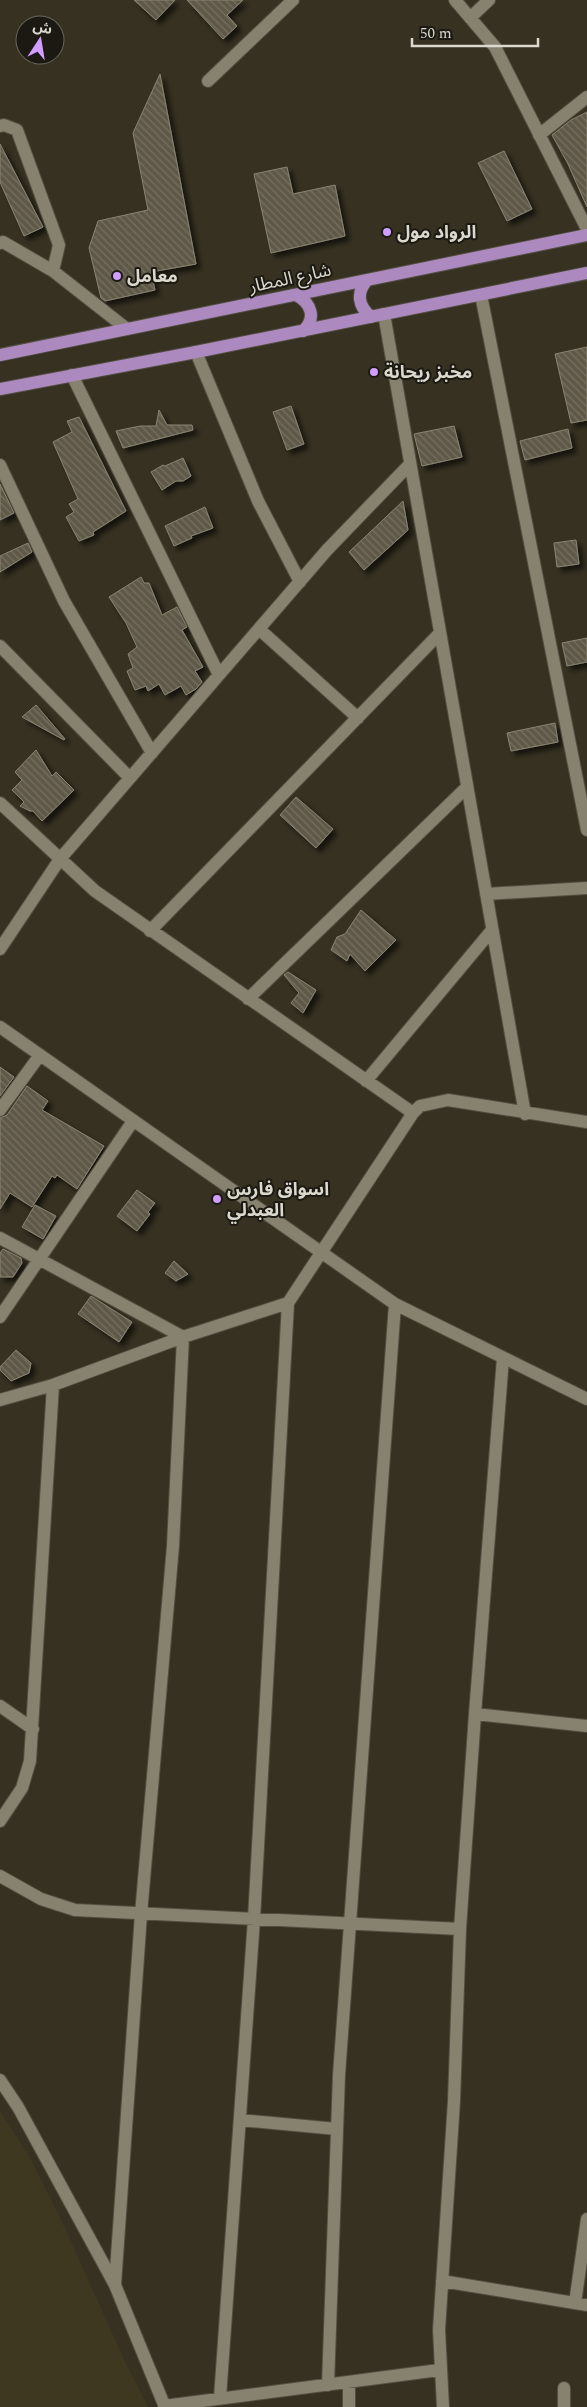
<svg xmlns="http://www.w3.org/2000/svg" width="587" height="2407" font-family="Spectral,'Noto Sans Arabic',serif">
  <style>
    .built { fill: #3f3821 }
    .building { fill: url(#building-back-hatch); stroke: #8a8572; filter: url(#shadow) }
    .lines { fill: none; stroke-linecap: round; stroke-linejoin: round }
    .minor-casing { stroke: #524e41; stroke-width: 14 }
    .major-casing { stroke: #524e41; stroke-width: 14 }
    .minor { stroke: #87826f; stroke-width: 12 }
    .major { stroke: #ac89bf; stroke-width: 12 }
    .poi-dot { fill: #d19dfe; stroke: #1b1912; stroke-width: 2 }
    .labels { text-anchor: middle; stroke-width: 4; stroke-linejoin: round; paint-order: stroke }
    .poi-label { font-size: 18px; font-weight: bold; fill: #dbd8ce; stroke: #1b1912; text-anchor: start }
    .street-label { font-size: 18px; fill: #dbd8ce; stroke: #1b1912 }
  </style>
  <defs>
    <pattern id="building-back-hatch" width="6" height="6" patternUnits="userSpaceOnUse" patternTransform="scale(1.25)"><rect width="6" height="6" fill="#5e5948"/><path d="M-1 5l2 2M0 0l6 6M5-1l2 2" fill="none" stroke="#747061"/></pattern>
    <filter id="shadow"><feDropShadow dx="4.5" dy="4.5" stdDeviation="2.5" flood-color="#0009"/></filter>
  </defs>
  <rect width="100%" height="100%" fill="#363121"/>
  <!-- built -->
  <path class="built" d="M 0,2111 L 30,2158 L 63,2224 L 124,2360 L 148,2407 L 0,2407 Z"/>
  <!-- building -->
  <path class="building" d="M 134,0 L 175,0 L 156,20 Z
    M 187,0 L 243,0 L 227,15 L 237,26 L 223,39 Z
    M 160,74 L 196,264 L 151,272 L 155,290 L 105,301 L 101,298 L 89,248 L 98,221 L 148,210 L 133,133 Z
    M 587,112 L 587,207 L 568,164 L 552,135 L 571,120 Z
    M 0,144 L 43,227 L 24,236 L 0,182 Z
    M 504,151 L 532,209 L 507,221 L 478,163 Z
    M 287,167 L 293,194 L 335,185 L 345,236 L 271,253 L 254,174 Z
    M 587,347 L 587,420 L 571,423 L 555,354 Z
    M 291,406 L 304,444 L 287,450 L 273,412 Z
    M 159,410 L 167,425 L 192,425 L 193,430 L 123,448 L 116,431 L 140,426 L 156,426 Z
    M 79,417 L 126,511 L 93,532 L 94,535 L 79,541 L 66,517 L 74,512 L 69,504 L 78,499 L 53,442 L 72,432 L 67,421 Z
    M 454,426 L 462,457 L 422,466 L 414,434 Z
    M 568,429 L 572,448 L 525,460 L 520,441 Z
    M 183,458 L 191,476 L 183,481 L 176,481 L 162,490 L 151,472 L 163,465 L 165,466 Z
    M 0,484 L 14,513 L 0,520 Z
    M 403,501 L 408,530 L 364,570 L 349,552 Z
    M 205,507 L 213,528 L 191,536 L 192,538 L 174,546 L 165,526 Z
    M 576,540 L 579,564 L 557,567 L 554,543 Z
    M 28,543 L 32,552 L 0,572 L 0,556 Z
    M 141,577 L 144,583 L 149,583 L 162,615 L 177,607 L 187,627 L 182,630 L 203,667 L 195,671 L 202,682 L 196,689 L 186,695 L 181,686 L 165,695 L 159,684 L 148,691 L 146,686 L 135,690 L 127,671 L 133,668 L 128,654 L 137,647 L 126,623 L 109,597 Z
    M 587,638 L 587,662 L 567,666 L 562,643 Z
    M 36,705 L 65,739 L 64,740 L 22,717 Z
    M 555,723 L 558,742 L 511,751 L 507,733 Z
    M 36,750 L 52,776 L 56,772 L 74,790 L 42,821 L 33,811 L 30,811 L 20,806 L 24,802 L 12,790 L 22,780 L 15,772 Z
    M 296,797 L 333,829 L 316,848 L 280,815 Z
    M 361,910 L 396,940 L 365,971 L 350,954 L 347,961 L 331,950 L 337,937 L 345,934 Z
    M 288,972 L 316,990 L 303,1013 L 291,1003 L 299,993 L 284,975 Z
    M 0,1067 L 14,1077 L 0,1096 Z
    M 27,1086 L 48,1101 L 42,1110 L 104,1146 L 77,1189 L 57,1175 L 55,1178 L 52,1176 L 32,1207 L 10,1193 L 0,1209 L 0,1118 L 7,1115 Z
    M 137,1190 L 155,1203 L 148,1212 L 150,1214 L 137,1231 L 117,1216 Z
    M 35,1205 L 56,1216 L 43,1239 L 22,1227 Z
    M 3,1249 L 21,1258 L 22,1263 L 13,1277 L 0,1277 L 0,1253 Z
    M 174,1261 L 188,1274 L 176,1281 L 165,1273 Z
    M 91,1296 L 132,1322 L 119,1342 L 78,1314 Z
    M 16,1350 L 31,1363 L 29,1373 L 11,1381 L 0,1370 L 0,1367 Z"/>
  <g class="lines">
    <defs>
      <path id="minor" d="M 455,0 L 495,47 L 587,229
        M 470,18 L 489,0
        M 208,81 L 293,0
        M 0,126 L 4,125 L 17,130 L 59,245 L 53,271
        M 539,135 L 587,97
        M 0,243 L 3,242 L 53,271 L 127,329
        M 481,295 L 587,830
        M 384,314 L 525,1114
        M 196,352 L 258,501 L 300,582
        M 72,375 L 219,675
        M 0,465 L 64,601 L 152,753
        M 259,629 L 358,718
        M 0,646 L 130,778
        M 0,803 L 95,891 L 413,1113
        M 486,894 L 587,888
        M 150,931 L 440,633
        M 0,949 L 60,859 L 327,550 L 410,464
        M 248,999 L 467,787
        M 0,1027 L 395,1304 L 587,1399
        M 366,1081 L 492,930
        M 0,1110 L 40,1055
        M 0,1238 L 183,1337 L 173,1546 L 141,1914 L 115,2285
        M 0,1317 L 133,1121
        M 0,1400 L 53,1385 L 183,1337 L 288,1303 L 413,1113 L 420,1106 L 448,1100 L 587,1122
        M 0,1706 L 33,1729
        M 475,1714 L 587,1726
        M 0,1821 L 22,1788 L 30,1761 L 53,1385
        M 0,1876 L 41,1899 L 75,1910 L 460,1929
        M 0,2080 L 18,2107 L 115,2285 L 165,2407
        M 240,2120 L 337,2129
        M 442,2281 L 587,2305
        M 575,2303 L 587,2219
        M 328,2385 L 339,2075 L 395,1304
        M 220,2398 L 254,1919 L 288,1303
        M 164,2406 L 439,2370
        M 349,2407 L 349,2382
        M 443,2407 L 439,2330 L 454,2101 L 460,1929 L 475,1714 L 503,1358
        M 564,2407 L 564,2388"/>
      <path id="major" d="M 367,280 C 356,293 358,306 371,317
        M 296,295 C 311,303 317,318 303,331
        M 0,355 L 587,235
        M 0,389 L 196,352 L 587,273"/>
    </defs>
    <!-- minor casing -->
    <use href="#minor" class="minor-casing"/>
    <!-- major casing -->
    <use href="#major" class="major-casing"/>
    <!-- minor -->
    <use href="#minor" class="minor"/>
    <!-- major -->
    <use href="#major" class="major"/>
  </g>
  <!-- markers -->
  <g class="poi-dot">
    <circle cx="387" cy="232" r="5"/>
    <circle cx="117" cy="276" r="5"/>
    <circle cx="374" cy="372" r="5"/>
    <circle cx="217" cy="1199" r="5"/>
  </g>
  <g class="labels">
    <!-- poi labels -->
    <g class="poi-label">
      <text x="397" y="238">الرواد مول</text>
      <text x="127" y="282">معامل</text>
      <text x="384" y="378">مخبز ريحانة</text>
      <text x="227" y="1195">اسواق فارس<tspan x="227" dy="21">العبدلي</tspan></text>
    </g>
    <!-- street labels -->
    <g class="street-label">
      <text transform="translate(290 278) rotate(-12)" y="6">شارع المطار</text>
    </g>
  </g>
  <!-- north arrow -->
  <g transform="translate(40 40) rotate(12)"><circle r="24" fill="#1b1912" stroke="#68655d"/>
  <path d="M0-4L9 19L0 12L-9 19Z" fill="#d19dfe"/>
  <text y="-8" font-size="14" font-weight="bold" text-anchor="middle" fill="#dbd8ce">ش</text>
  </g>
  <!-- scale -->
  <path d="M412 38v8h126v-8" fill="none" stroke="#dbd8ce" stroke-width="2.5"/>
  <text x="420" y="38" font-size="15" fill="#dbd8ce" stroke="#1b1912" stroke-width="4" paint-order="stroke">50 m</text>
</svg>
